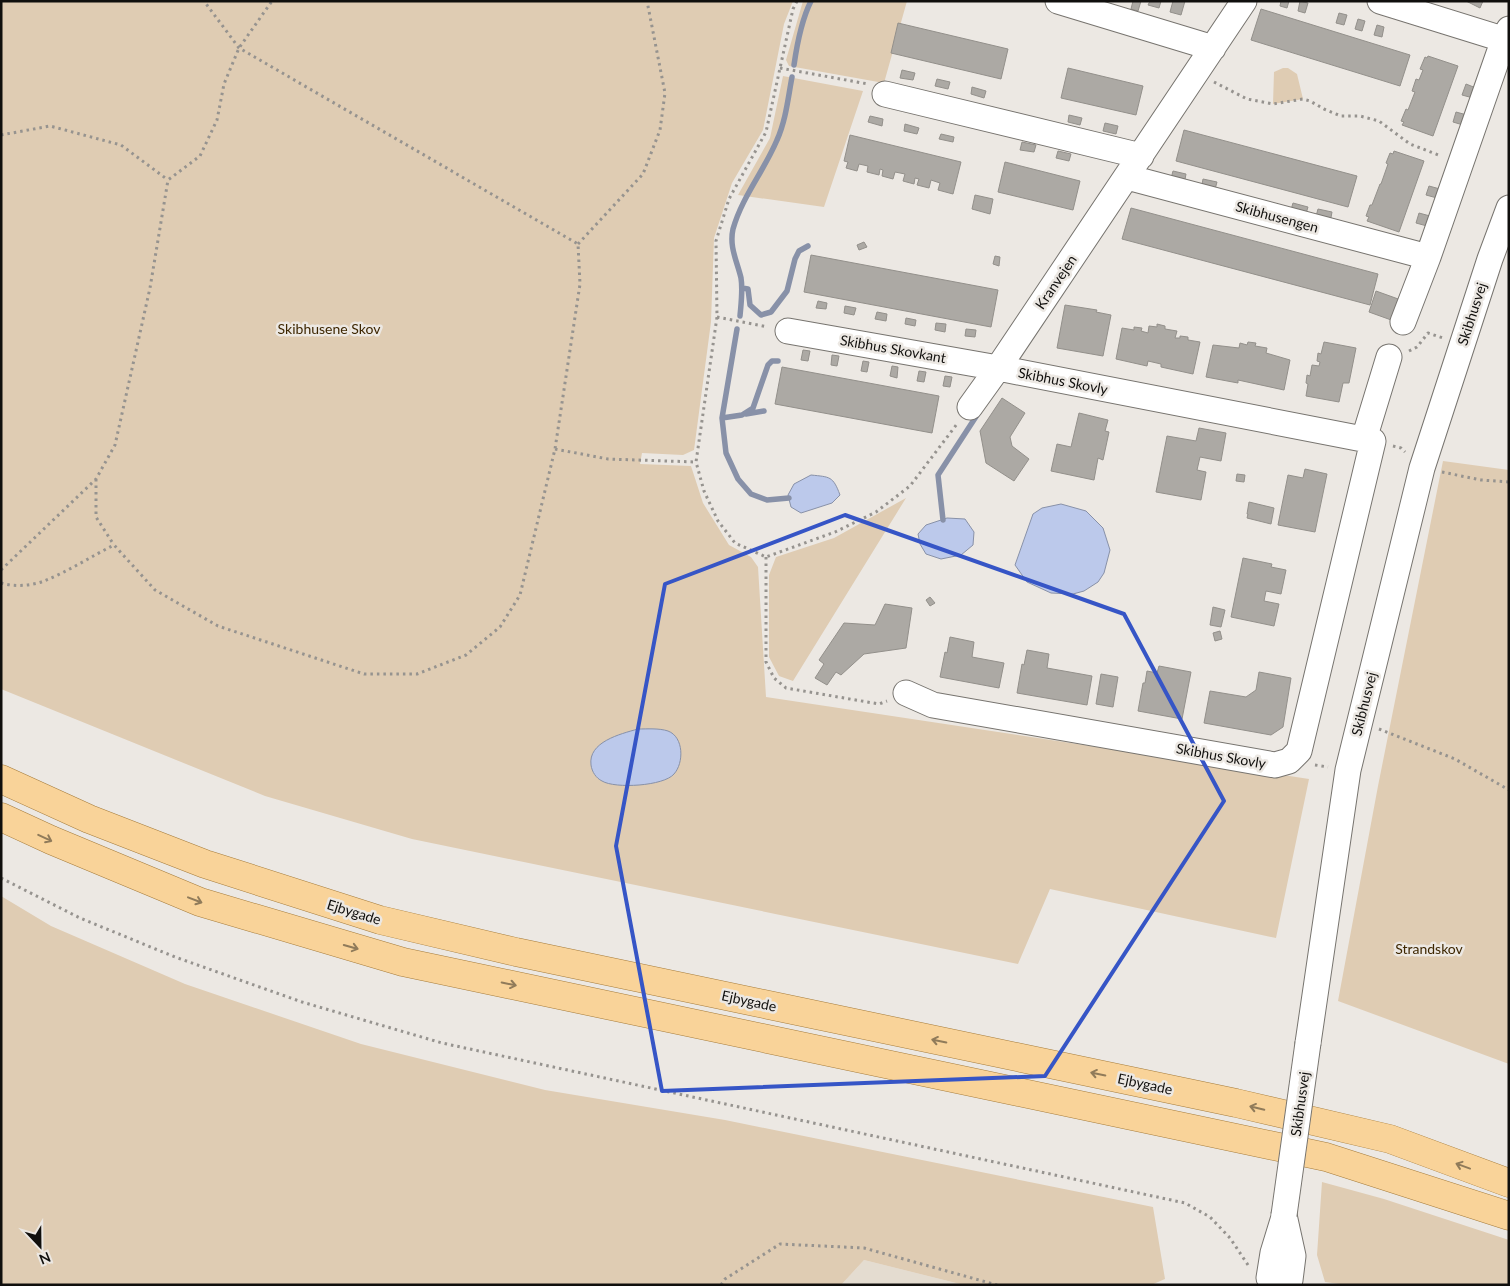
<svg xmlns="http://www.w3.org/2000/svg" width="1510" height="1286" font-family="Lato,sans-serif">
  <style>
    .built { fill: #e4dcd0 }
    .green { fill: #dfccb3 }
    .water { fill: #bcc9eb; stroke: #8891a8 }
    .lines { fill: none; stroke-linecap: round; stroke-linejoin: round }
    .stream { stroke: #8891a8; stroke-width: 5.5 }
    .building { fill: #aca9a4; stroke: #93908b }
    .minor-casing { stroke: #77746f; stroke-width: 27 }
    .major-casing { stroke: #a57c3c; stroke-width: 29 }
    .path { stroke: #96938f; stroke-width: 3; stroke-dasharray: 2.5 4; stroke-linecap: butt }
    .minor { stroke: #fff; stroke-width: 25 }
    .major { stroke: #f9d399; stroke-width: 28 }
    .minor-bridge-casing { stroke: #77746f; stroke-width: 27; stroke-linecap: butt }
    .minor-bridge { stroke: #fff; stroke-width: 25 }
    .oneway { stroke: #907b5a }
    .marked { fill: none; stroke: #3655c6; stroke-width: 4; stroke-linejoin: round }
    .labels { text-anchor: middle; stroke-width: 5; stroke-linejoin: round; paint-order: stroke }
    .street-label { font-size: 14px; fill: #100f0d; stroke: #ece8e3 }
    .park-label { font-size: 14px; fill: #3d2600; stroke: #ece8e3 }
  </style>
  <rect width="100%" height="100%" fill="#ece8e3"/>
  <!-- built -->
  <path class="built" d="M 864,1260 L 964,1285 L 841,1285 Z"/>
  <!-- green -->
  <path class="green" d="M 1,1 L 793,1 L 784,24 L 763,130 L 732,183 L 714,238 L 711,322 L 694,450 L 683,455 L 642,453 L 640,464 L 691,466 L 703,503 L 729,545 L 751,557 L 758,567 L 766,697 L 1309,779 L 1276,938 L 1050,889 L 1018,964 L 412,839 L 265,796 L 1,689 Z
    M 803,1 L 907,1 L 884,83 L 789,66 L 786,60 Z
    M 1283,68 L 1288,68 L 1297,74 L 1303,99 L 1273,104 L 1274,72 Z
    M 783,76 L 863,91 L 824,207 L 738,195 L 770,138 Z
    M 1443,461 L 1509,470 L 1509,1064 L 1338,1001 L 1378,786 Z
    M 906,498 L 793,681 L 779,676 L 769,657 L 769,575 L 776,557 L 834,538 Z
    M 1,896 L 51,926 L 185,984 L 361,1044 L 545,1090 L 725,1120 L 1153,1207 L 1165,1279 L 1151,1285 L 964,1285 L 864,1260 L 841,1285 L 1,1285 Z
    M 1322,1182 L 1384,1199 L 1509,1240 L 1509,1285 L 1347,1285 L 1325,1282 L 1317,1255 Z"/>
  <!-- water -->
  <path class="water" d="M 811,475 C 830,477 833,476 840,495 L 832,503 L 801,513 L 791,507 L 788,495 L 794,484 Z
    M 1061,504 L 1086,511 L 1103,528 L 1110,550 L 1104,573 L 1098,582 L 1084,591 L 1073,594 L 1051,593 L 1027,582 L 1015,565 L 1033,514 L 1042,508 Z
    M 947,518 L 965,519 L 974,532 L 973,545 L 961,555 L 941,559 L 926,554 L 920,544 L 918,534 L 926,525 Z
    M 638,729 C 647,729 659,728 668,731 C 684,737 684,763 674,774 C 664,786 615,789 602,781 C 596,778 592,772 591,765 C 588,742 620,734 638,729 Z"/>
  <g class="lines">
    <!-- stream -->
    <path class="stream" d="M 794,65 C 797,44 801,21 811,1
      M 742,288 L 748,289 L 750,305 L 761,315 L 771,312 L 787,291 L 795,259 L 799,251 L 808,246
      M 740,316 C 741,304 743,290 741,278 C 737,261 729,247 733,229 C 742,197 764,171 777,140 C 786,120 788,98 792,77
      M 737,329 L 722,418 L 726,453 L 738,479 L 751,494 L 767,500 L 789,498
      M 746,414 L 764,411
      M 722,418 L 742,415 L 753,408 L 768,365 L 772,361 L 778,361
      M 943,520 L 938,475 L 979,412"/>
  </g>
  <!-- building -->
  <path class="building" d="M 1133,1 L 1141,1 L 1138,11 L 1131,9 Z
    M 1150,1 L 1161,1 L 1159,8 L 1148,5 Z
    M 1173,1 L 1185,1 L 1181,15 L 1170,12 Z
    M 1281,1 L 1289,1 L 1287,8 L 1280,6 Z
    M 1300,1 L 1308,3 L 1305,13 L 1298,11 Z
    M 1466,1 L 1483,1 L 1480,8 Z
    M 1261,9 L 1410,55 L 1400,86 L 1251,40 Z
    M 1339,13 L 1347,15 L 1344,25 L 1336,23 Z
    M 1358,19 L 1365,21 L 1362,31 L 1355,29 Z
    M 898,23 L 1008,49 L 1001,79 L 891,53 Z
    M 1377,25 L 1384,27 L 1382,37 L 1374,35 Z
    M 1428,56 L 1458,66 L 1433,136 L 1402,125 L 1404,122 L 1401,121 L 1406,109 L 1408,110 L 1415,92 L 1412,91 L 1416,79 L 1419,80 L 1423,70 L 1420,69 L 1425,57 L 1427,58 Z
    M 1068,68 L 1143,86 L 1136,115 L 1061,98 Z
    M 902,70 L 915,73 L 913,80 L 900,78 Z
    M 937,79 L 950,82 L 948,89 L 935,86 Z
    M 1466,84 L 1476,88 L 1473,98 L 1462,95 Z
    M 972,87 L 986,91 L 984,98 L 971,94 Z
    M 1456,112 L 1467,115 L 1463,125 L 1453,122 Z
    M 1069,115 L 1082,118 L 1080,125 L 1068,122 Z
    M 870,116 L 883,119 L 882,126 L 868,122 Z
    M 1105,123 L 1118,126 L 1116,134 L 1103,131 Z
    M 905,124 L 919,128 L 917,134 L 904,131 Z
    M 1184,130 L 1357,176 L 1348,207 L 1176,161 Z
    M 941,134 L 954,137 L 953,142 L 939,139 Z
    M 850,135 L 961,162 L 953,194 L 938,190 L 940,183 L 931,180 L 929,188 L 917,185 L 919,179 L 915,178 L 914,184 L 903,181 L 905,174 L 895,172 L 893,179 L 882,176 L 883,170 L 880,169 L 879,175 L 867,172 L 868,166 L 859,164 L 857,171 L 846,168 L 848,162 L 844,161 Z
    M 1022,142 L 1036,145 L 1034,152 L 1020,150 Z
    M 1058,151 L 1071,154 L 1069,161 L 1056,158 Z
    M 1394,151 L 1424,161 L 1399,232 L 1367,221 L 1369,217 L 1366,216 L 1370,205 L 1372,205 L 1380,184 L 1381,184 L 1388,164 L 1386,163 L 1390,153 L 1393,154 Z
    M 1005,162 L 1080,181 L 1073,210 L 998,192 Z
    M 1173,171 L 1186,174 L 1184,185 L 1170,182 Z
    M 1203,179 L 1217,182 L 1214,193 L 1201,190 Z
    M 1429,186 L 1440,189 L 1437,198 L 1426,195 Z
    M 975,195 L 993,199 L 990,214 L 972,209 Z
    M 1293,203 L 1308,207 L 1305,217 L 1290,213 Z
    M 1131,208 L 1378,274 L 1370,305 L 1122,239 Z
    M 1318,209 L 1332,212 L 1330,223 L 1315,220 Z
    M 1419,213 L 1430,216 L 1427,226 L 1416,223 Z
    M 864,242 L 867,247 L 859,250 L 857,245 Z
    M 811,255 L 998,290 L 991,327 L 804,292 Z
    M 995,256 L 1000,257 L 999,266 L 993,264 Z
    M 1376,291 L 1401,300 L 1394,321 L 1369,312 Z
    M 818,301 L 827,303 L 826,309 L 816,308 Z
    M 1065,305 L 1097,310 L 1096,312 L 1111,315 L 1103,356 L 1057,348 Z
    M 845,306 L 856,308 L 854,315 L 844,313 Z
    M 877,312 L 887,314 L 886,321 L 875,319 Z
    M 906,318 L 916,320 L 915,326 L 905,324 Z
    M 936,323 L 946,324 L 945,332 L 935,330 Z
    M 1157,324 L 1165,326 L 1165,329 L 1177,331 L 1175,338 L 1180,338 L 1180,336 L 1188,337 L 1188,340 L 1200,342 L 1193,374 L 1161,367 L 1161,364 L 1148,361 L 1147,366 L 1116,359 L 1122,328 L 1134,330 L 1134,327 L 1142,328 L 1141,331 L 1148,333 L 1149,326 L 1157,327 Z
    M 966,329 L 976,330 L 975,337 L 965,336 Z
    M 1248,342 L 1256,343 L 1255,346 L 1267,348 L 1266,353 L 1290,360 L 1284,390 L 1238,380 L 1238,383 L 1206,377 L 1213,345 L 1239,348 L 1240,343 L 1247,345 Z
    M 1324,342 L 1356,348 L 1349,383 L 1343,383 L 1339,402 L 1306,396 L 1308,384 L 1306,383 L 1307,375 L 1310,376 L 1312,365 L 1319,366 L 1320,362 L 1317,361 L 1318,353 L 1321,354 Z
    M 803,350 L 810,351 L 808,361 L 801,360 Z
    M 832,355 L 839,356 L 837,366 L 831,365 Z
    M 863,361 L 869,362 L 867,372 L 861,371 Z
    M 892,366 L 898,367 L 897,378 L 890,376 Z
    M 782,367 L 939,396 L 932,433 L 775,404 Z
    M 919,371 L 926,372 L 924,382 L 917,381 Z
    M 945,376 L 952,377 L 950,387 L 943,386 Z
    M 1002,398 L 1025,413 L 1010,437 L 1012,446 L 1029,459 L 1014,481 L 986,463 L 980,431 Z
    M 1079,413 L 1108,420 L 1105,431 L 1109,432 L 1103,460 L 1098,458 L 1094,480 L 1051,471 L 1057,444 L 1071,447 Z
    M 1199,428 L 1226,433 L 1221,461 L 1200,457 L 1197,470 L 1206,472 L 1201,500 L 1156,492 L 1167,436 L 1196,441 Z
    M 1305,469 L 1327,474 L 1315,532 L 1278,525 L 1288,475 L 1303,478 Z
    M 1237,474 L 1245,475 L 1244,482 L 1236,481 Z
    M 1249,502 L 1274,508 L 1271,524 L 1247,518 L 1248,514 L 1247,514 Z
    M 1243,558 L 1272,564 L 1271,567 L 1286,570 L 1281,594 L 1266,591 L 1264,601 L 1279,604 L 1274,626 L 1231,617 Z
    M 930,597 L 935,603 L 930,606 L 926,600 Z
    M 885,604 L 912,608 L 906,648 L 864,654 L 841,675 L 836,672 L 827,685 L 815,678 L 824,664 L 819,660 L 844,623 L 875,625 Z
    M 1213,607 L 1225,610 L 1221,627 L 1210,625 Z
    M 1220,631 L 1222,639 L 1215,641 L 1213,633 Z
    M 950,637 L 974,642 L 972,657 L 1004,663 L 999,688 L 940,677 L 945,652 L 947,653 Z
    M 1027,650 L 1049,654 L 1047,668 L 1092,676 L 1087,705 L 1017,693 L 1022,664 L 1024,665 Z
    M 1159,666 L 1191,672 L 1182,719 L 1138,711 L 1143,683 L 1145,683 L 1147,671 L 1157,673 Z
    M 1259,672 L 1291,678 L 1283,727 L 1271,735 L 1204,723 L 1210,691 L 1246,697 L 1256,690 Z
    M 1101,674 L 1118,677 L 1113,707 L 1096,704 Z"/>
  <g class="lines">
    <defs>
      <path id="minor" d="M 1058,1 L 1213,48
        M 1380,1 L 1509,41
        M 885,94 L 1141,156
        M 1127,177 L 1428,257
        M 1403,322 L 1428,257 L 1504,39 L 1509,29
        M 788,331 L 998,368 L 1373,441 L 1299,751 L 1289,761 L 1275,765 L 933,705 L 906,693
        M 970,407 L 998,368 L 1244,1
        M 1364,439 L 1389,357
        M 1308,1043 L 1348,770 L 1422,468 L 1490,259 L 1509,208
        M 1284,1215 L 1293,1256 L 1290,1280
        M 1269,1278 L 1273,1253 L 1284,1217"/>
      <path id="major" d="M 1,779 L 89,819 L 205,864 L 380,920 L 516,952 L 1236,1103 L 1390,1139 L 1509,1183
        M 1,817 L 51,840 L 200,902 L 403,962 L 1326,1157 L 1509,1216"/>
    </defs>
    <!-- minor casing -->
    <use href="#minor" class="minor-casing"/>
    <!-- major casing -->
    <use href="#major" class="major-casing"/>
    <!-- path -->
    <path class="path" d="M 797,1 L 793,9 L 766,132 L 729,199 L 716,241 L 717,317 L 696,462 L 704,491 L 718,521 L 735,543 L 766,557 L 835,532 L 876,512 L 910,486 L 957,424
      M 780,68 L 868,84
      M 1214,82 L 1247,99 L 1273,104 L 1303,99 L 1310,101 L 1324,109 L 1341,116 L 1360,116 L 1379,121 L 1410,144 L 1441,156
      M 1,135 L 50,126 L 121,145 L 168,180
      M 578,244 L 643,174 L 660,130 L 665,93 L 647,1
      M 717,317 L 768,327
      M 1409,351 L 1417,347 L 1428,333 L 1443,338
      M 1393,446 L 1401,448 L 1405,452
      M 555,449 L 608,459 L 696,462
      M 1442,472 L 1481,480 L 1509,482
      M 96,479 L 96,517 L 114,545
      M 766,557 L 766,662 L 774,678 L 786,688 L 879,704 L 887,701
      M 1,570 L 96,479 L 115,445 L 150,288 L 168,180 L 200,156 L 217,120 L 224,84 L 239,48 L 272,1
      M 1,583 C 14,587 31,586 44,581 C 67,572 92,556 114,545 L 155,590 L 218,626 L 364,674 L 417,674 L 466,655 L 500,627 L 520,595 L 555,449 L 580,284 L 578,244 L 239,48 L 204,1
      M 1379,729 L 1455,759 L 1509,790
      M 1315,765 L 1328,767
      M 1,878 L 80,918 L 175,957 L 302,1002 L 442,1043 L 1185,1203 L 1210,1217 L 1230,1238 L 1248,1265
      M 721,1285 L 725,1279 L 780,1244 L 864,1248 L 997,1285"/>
    <!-- minor -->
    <use href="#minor" class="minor"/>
    <!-- major -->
    <use href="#major" class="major"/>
    <defs>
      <path id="minor-bridge" d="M 1284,1215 L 1308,1043"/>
    </defs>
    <!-- minor-bridge casing -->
    <use href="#minor-bridge" class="minor-bridge-casing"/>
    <!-- minor-bridge -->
    <use href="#minor-bridge" class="minor-bridge"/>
  </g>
  <!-- one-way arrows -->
  <defs><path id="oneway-shaft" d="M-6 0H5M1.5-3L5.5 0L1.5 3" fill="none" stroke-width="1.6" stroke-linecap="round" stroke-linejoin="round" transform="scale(1.25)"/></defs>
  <g class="oneway">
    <use href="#oneway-shaft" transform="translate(45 838) rotate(25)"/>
    <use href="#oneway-shaft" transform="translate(195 900) rotate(21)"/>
    <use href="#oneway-shaft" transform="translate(351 947) rotate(16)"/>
    <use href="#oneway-shaft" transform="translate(509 984) rotate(12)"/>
    <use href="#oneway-shaft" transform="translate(939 1041) rotate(-168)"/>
    <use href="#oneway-shaft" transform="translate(1098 1074) rotate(-168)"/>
    <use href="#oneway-shaft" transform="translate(1257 1108) rotate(-167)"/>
    <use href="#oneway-shaft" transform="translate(1463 1166) rotate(-160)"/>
  </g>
  <!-- marked area -->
  <path class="marked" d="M 845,515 L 1124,614 L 1224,801 L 1045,1076 L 662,1091 L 616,846 L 665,584 Z"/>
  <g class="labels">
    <!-- street labels -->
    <g class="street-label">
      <text transform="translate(1277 217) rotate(15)" y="5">Skibhusengen</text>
      <text transform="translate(1056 282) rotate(-56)" y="5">Kranvejen</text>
      <text transform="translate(1472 314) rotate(-72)" y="5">Skibhusvej</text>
      <text transform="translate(893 349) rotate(10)" y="5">Skibhus Skovkant</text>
      <text transform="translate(1063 381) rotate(11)" y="5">Skibhus Skovly</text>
      <text transform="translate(1364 704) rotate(-76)" y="5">Skibhusvej</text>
      <text transform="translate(1221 756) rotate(10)" y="5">Skibhus Skovly</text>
      <text transform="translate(354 912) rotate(17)" y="5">Ejbygade</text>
      <text transform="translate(749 1001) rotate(12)" y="5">Ejbygade</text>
      <text transform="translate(1145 1084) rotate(12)" y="5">Ejbygade</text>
      <text transform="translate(1300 1104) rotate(-82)" y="5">Skibhusvej</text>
    </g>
    <!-- park labels -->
    <g class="park-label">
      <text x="329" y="334">Skibhusene Skov</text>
      <text x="1429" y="954">Strandskov</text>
    </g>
  </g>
  <!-- border -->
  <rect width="1510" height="1286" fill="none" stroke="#100f0d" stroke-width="5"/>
  <!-- north arrow -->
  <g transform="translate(40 1246) rotate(158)" stroke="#ece8e3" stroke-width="4" paint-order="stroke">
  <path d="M0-4L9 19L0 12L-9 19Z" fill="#100f0d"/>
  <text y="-8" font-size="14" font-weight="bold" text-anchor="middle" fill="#100f0d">N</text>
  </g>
</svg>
